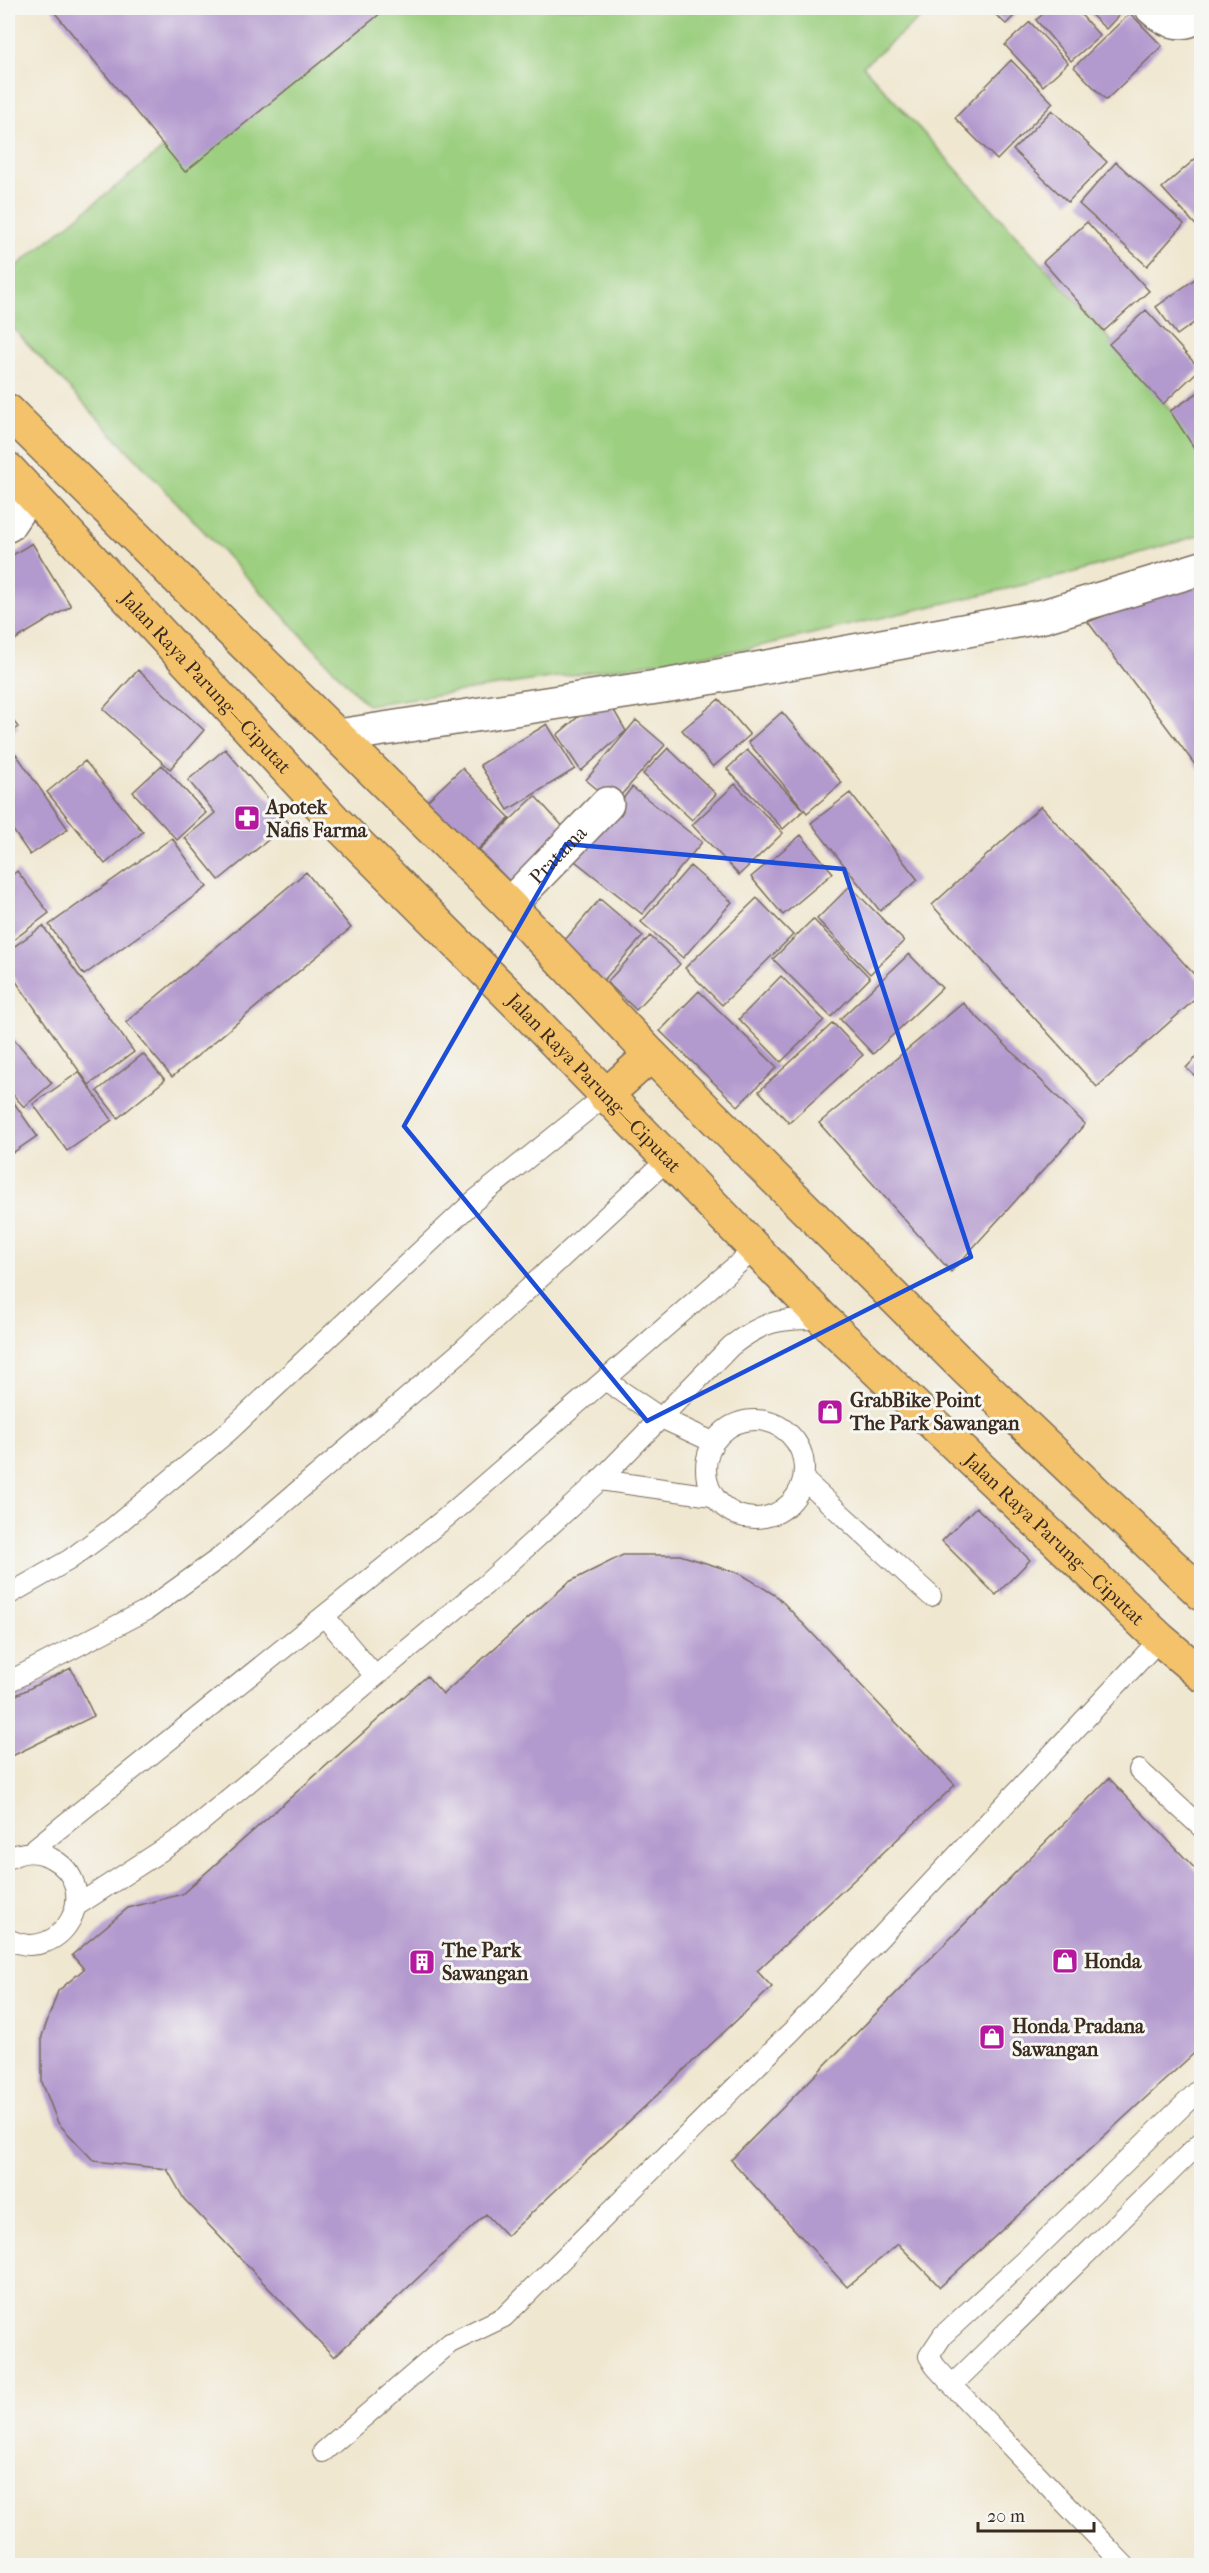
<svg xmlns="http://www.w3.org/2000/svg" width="1209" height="2573" font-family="'IM FELL French Canon',serif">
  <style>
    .green { fill: #9ccf80; stroke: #6c7c4f; stroke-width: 1.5 }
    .building { fill: #b299ce }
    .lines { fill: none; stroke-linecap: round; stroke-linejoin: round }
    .service-casing { stroke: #7a6c5c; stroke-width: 22 }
    .minor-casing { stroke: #7a6c5c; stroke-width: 36 }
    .trunk-casing { stroke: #7a6c5c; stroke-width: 36 }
    .service { stroke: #fff; stroke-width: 20 }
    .minor { stroke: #fff; stroke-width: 33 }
    .trunk { stroke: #f3c26a; stroke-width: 33 }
    .marked { fill: none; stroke: #1d4ed8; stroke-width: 4.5; stroke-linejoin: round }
    .labels { text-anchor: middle; stroke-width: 6; stroke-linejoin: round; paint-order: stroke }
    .street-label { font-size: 20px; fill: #3b2a1e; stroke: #f6f6f2 }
    .poi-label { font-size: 20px; font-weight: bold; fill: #3b2a1e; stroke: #f6f6f2; text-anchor: start }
  </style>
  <rect width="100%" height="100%" fill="#f6f6f2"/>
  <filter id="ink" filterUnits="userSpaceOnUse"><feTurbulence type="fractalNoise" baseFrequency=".0167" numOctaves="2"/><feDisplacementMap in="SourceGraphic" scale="12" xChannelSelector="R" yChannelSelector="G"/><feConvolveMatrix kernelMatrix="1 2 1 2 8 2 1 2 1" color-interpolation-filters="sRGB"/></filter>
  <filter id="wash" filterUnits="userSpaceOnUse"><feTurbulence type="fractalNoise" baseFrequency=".008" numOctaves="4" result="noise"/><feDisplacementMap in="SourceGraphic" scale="24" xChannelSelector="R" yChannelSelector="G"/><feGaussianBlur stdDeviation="1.35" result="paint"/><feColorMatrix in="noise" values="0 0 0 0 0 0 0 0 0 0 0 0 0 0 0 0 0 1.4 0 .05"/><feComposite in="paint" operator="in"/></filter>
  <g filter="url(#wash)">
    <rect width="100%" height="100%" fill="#f0e7d0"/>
    <!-- green -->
    <path class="green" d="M 338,8 L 932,8 L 863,66 L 1138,370 L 1201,447 L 1201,535 L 1062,576 L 747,649 L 367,705 L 8,323 L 8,273 Z"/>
    <g id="blocks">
      <!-- building -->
      <path class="building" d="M 51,8 L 387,8 L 185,172 Z
        M 988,8 L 1022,8 L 1006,24 Z
        M 1050,8 L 1075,8 L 1100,36 L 1071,61 L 1036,20 Z
        M 1084,8 L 1126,8 L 1106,29 Z
        M 1130,13 L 1162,46 L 1106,100 L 1074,67 Z
        M 1030,22 L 1068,63 L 1043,86 L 1005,45 Z
        M 1011,60 L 1053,103 L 997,160 L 955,118 Z
        M 1052,110 L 1107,162 L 1068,202 L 1013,150 Z
        M 1202,153 L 1202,232 L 1162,188 Z
        M 1116,162 L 1184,224 L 1147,266 L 1079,204 Z
        M 1087,222 L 1149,291 L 1104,331 L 1043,262 Z
        M 1202,274 L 1202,317 L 1177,335 L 1156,307 Z
        M 1146,310 L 1200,369 L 1163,404 L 1109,344 Z
        M 1202,390 L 1202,460 L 1170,411 Z
        M 32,543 L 71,606 L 8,644 L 8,558 Z
        M 1202,578 L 1202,774 L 1088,622 Z
        M 138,670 L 204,730 L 170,769 L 103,709 Z
        M 719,699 L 750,735 L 713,767 L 682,730 Z
        M 612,707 L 626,731 L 581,771 L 557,735 L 585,711 Z
        M 782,712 L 842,783 L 807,813 L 748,742 Z
        M 8,714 L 18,727 L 8,735 Z
        M 636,720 L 665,745 L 614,803 L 586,780 Z
        M 547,724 L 575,769 L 508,810 L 480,765 Z
        M 668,748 L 716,794 L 692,820 L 643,774 Z
        M 225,749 L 289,823 L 219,880 L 185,838 L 215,813 L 188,780 Z
        M 747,750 L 804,810 L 783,829 L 727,769 Z
        M 16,754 L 68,829 L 30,855 L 8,823 L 8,760 Z
        M 85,761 L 143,832 L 105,864 L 47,792 Z
        M 162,765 L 206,813 L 177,840 L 133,792 Z
        M 462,768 L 510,818 L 471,856 L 423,805 Z
        M 735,784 L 783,833 L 739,875 L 692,825 Z
        M 632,787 L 702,842 L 642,914 L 575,861 Z
        M 850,793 L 918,880 L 880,911 L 811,823 Z
        M 535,796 L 568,832 L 512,884 L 479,850 Z
        M 1041,806 L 1202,983 L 1202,993 L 1097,1087 L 932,905 Z
        M 801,835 L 833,873 L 783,915 L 751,877 Z
        M 172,838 L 207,887 L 84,975 L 49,925 Z
        M 690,866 L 732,902 L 683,958 L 641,922 Z
        M 17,871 L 49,913 L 8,944 L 8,879 Z
        M 306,872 L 351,928 L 172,1077 L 126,1022 Z
        M 850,886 L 904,941 L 870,974 L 817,919 Z
        M 757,898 L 793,935 L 722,1005 L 685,968 Z
        M 600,899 L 643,936 L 602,982 L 560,946 Z
        M 813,919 L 870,978 L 831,1017 L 773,959 Z
        M 43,926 L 134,1052 L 89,1085 L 8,970 L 8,951 Z
        M 650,936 L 680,964 L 636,1010 L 607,982 Z
        M 909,954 L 942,988 L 873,1054 L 840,1019 Z
        M 781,976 L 824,1020 L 781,1062 L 739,1019 Z
        M 699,991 L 777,1067 L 738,1106 L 660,1031 Z
        M 963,1003 L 1085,1124 L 951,1272 L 819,1123 Z
        M 833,1023 L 863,1055 L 789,1123 L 759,1091 Z
        M 13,1038 L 52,1083 L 24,1107 L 8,1089 L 8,1043 Z
        M 1202,1051 L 1202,1082 L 1186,1068 Z
        M 143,1054 L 165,1080 L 118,1118 L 97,1091 Z
        M 79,1072 L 112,1120 L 67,1151 L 33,1104 Z
        M 10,1097 L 37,1136 L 8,1156 L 8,1099 Z
        M 976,1507 L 1030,1560 L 996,1595 L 942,1541 Z
        M 623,1555 L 680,1555 L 741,1574 L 778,1597 L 955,1785 L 757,1971 L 772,1987 L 507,2236 L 486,2214 L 334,2357 L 184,2199 L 167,2169 L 94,2161 L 58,2123 L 42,2082 L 42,2036 L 58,1991 L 84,1969 L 72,1955 L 128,1908 L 182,1894 L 427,1676 L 443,1694 L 569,1582 Z
        M 71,1668 L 94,1716 L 8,1758 L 8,1699 Z
        M 1109,1778 L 1202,1876 L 1202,2046 L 940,2287 L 898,2244 L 847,2287 L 731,2160 Z"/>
    </g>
  </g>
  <g filter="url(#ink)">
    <use href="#blocks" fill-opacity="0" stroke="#7a6c5c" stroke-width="1.5"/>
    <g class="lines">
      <defs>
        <path id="service" d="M 605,1380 L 661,1418 L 713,1442
          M706 1469a49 49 0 1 1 98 0a49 49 0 1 1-98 0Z
          M 600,1480 L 712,1496
          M 804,1480 L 931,1596
          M 8,1595 L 69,1560 L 115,1526 L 229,1431 L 474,1201 L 605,1096
          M 324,1616 L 375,1676
          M 8,1682 L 147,1610 L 222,1556 L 458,1354 L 667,1160
          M 1139,1770 L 1202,1828
          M 30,1852 L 448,1516 L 755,1249
          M 8,1859 C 21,1851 37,1850 51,1858 C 106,1887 62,1967 8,1939
          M 76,1906 L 184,1836 L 485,1585 L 600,1480 L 731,1346 C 766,1319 781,1319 823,1319
          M 952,2385 L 1202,2141
          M 323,2452 L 450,2343 L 504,2317 L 793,2030 L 1160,1639
          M 1125,2566 L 952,2385 L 935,2366 L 929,2356 L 943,2335 L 1026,2259 L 1202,2087"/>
        <g id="minor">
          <path d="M 1152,8 C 1167,22 1185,29 1202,11"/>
          <path d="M 8,525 L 30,492"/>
          <path d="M 338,736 L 670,685 L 1044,616 L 1202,568"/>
          <path id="s1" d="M 509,905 L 607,804"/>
        </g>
        <g id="trunk">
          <path d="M 8,411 L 509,905 L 651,1055 L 967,1370 L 1202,1594"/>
          <path id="s2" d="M 8,469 L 336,822 L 521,1007 L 823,1319 L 1160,1639 L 1202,1675"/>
          <path d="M 605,1096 L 651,1055"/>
        </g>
      </defs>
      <!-- service casing -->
      <use href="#service" class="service-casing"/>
      <!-- minor casing -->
      <use href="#minor" class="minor-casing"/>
      <!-- trunk casing -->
      <use href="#trunk" class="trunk-casing"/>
      <!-- service -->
      <use href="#service" class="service"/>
      <!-- minor -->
      <use href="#minor" class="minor"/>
      <!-- trunk -->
      <use href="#trunk" class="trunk"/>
    </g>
  </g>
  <!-- marked area -->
  <path class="marked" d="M 566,844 L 844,869 L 971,1257 L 647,1421 L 404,1126 Z"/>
  <!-- icons -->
  <defs>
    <symbol id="pharmacy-square" viewBox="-11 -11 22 22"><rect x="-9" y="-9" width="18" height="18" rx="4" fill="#b5179e" stroke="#f6f6f2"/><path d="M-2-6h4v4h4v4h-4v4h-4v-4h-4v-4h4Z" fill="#fff"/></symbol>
    <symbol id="shop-square" viewBox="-11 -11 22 22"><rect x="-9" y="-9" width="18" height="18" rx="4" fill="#b5179e" stroke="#f6f6f2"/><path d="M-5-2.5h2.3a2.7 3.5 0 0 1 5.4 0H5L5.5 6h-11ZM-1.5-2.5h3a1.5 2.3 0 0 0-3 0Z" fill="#fff"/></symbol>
    <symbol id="building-square" viewBox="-11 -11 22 22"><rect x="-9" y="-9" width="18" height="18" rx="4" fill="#b5179e" stroke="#f6f6f2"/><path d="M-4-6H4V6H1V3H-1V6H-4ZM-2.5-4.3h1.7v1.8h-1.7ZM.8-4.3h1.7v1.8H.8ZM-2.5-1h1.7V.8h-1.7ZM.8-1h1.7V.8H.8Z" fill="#fff"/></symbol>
  </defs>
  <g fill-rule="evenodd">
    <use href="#pharmacy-square" x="232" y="803" width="30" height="30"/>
    <use href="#shop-square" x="815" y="1397" width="30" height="30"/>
    <use href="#shop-square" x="1050" y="1946" width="30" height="30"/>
    <use href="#building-square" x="407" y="1947" width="30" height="30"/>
    <use href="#shop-square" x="977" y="2022" width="30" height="30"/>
  </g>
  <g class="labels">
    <!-- street labels -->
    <g class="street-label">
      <text dy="7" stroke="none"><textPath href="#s2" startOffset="291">Jalan Raya Parung—Ciputat</textPath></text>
      <text dy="7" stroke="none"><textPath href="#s1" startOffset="70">Pratama</textPath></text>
      <text dy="7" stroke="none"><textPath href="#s2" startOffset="849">Jalan Raya Parung—Ciputat</textPath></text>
      <text dy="7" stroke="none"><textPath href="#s2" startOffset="1497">Jalan Raya Parung—Ciputat</textPath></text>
    </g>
    <!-- poi labels -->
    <g class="poi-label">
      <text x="266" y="814">Apotek<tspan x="266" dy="23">Nafis Farma</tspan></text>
      <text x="850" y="1407">GrabBike Point<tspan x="850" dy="23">The Park Sawangan</tspan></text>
      <text x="442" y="1957">The Park<tspan x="442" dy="23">Sawangan</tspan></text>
      <text x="1084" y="1968">Honda</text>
      <text x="1012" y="2033">Honda Pradana<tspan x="1012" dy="23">Sawangan</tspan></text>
    </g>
  </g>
  <!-- margin -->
  <rect width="1209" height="2573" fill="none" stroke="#f6f6f2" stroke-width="30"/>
  <!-- scale -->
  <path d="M978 2522v9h116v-9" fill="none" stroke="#3b2a1e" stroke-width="3"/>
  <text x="987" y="2522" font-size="18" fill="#3b2a1e" stroke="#f6f6f2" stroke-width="4.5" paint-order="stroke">20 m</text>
</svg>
